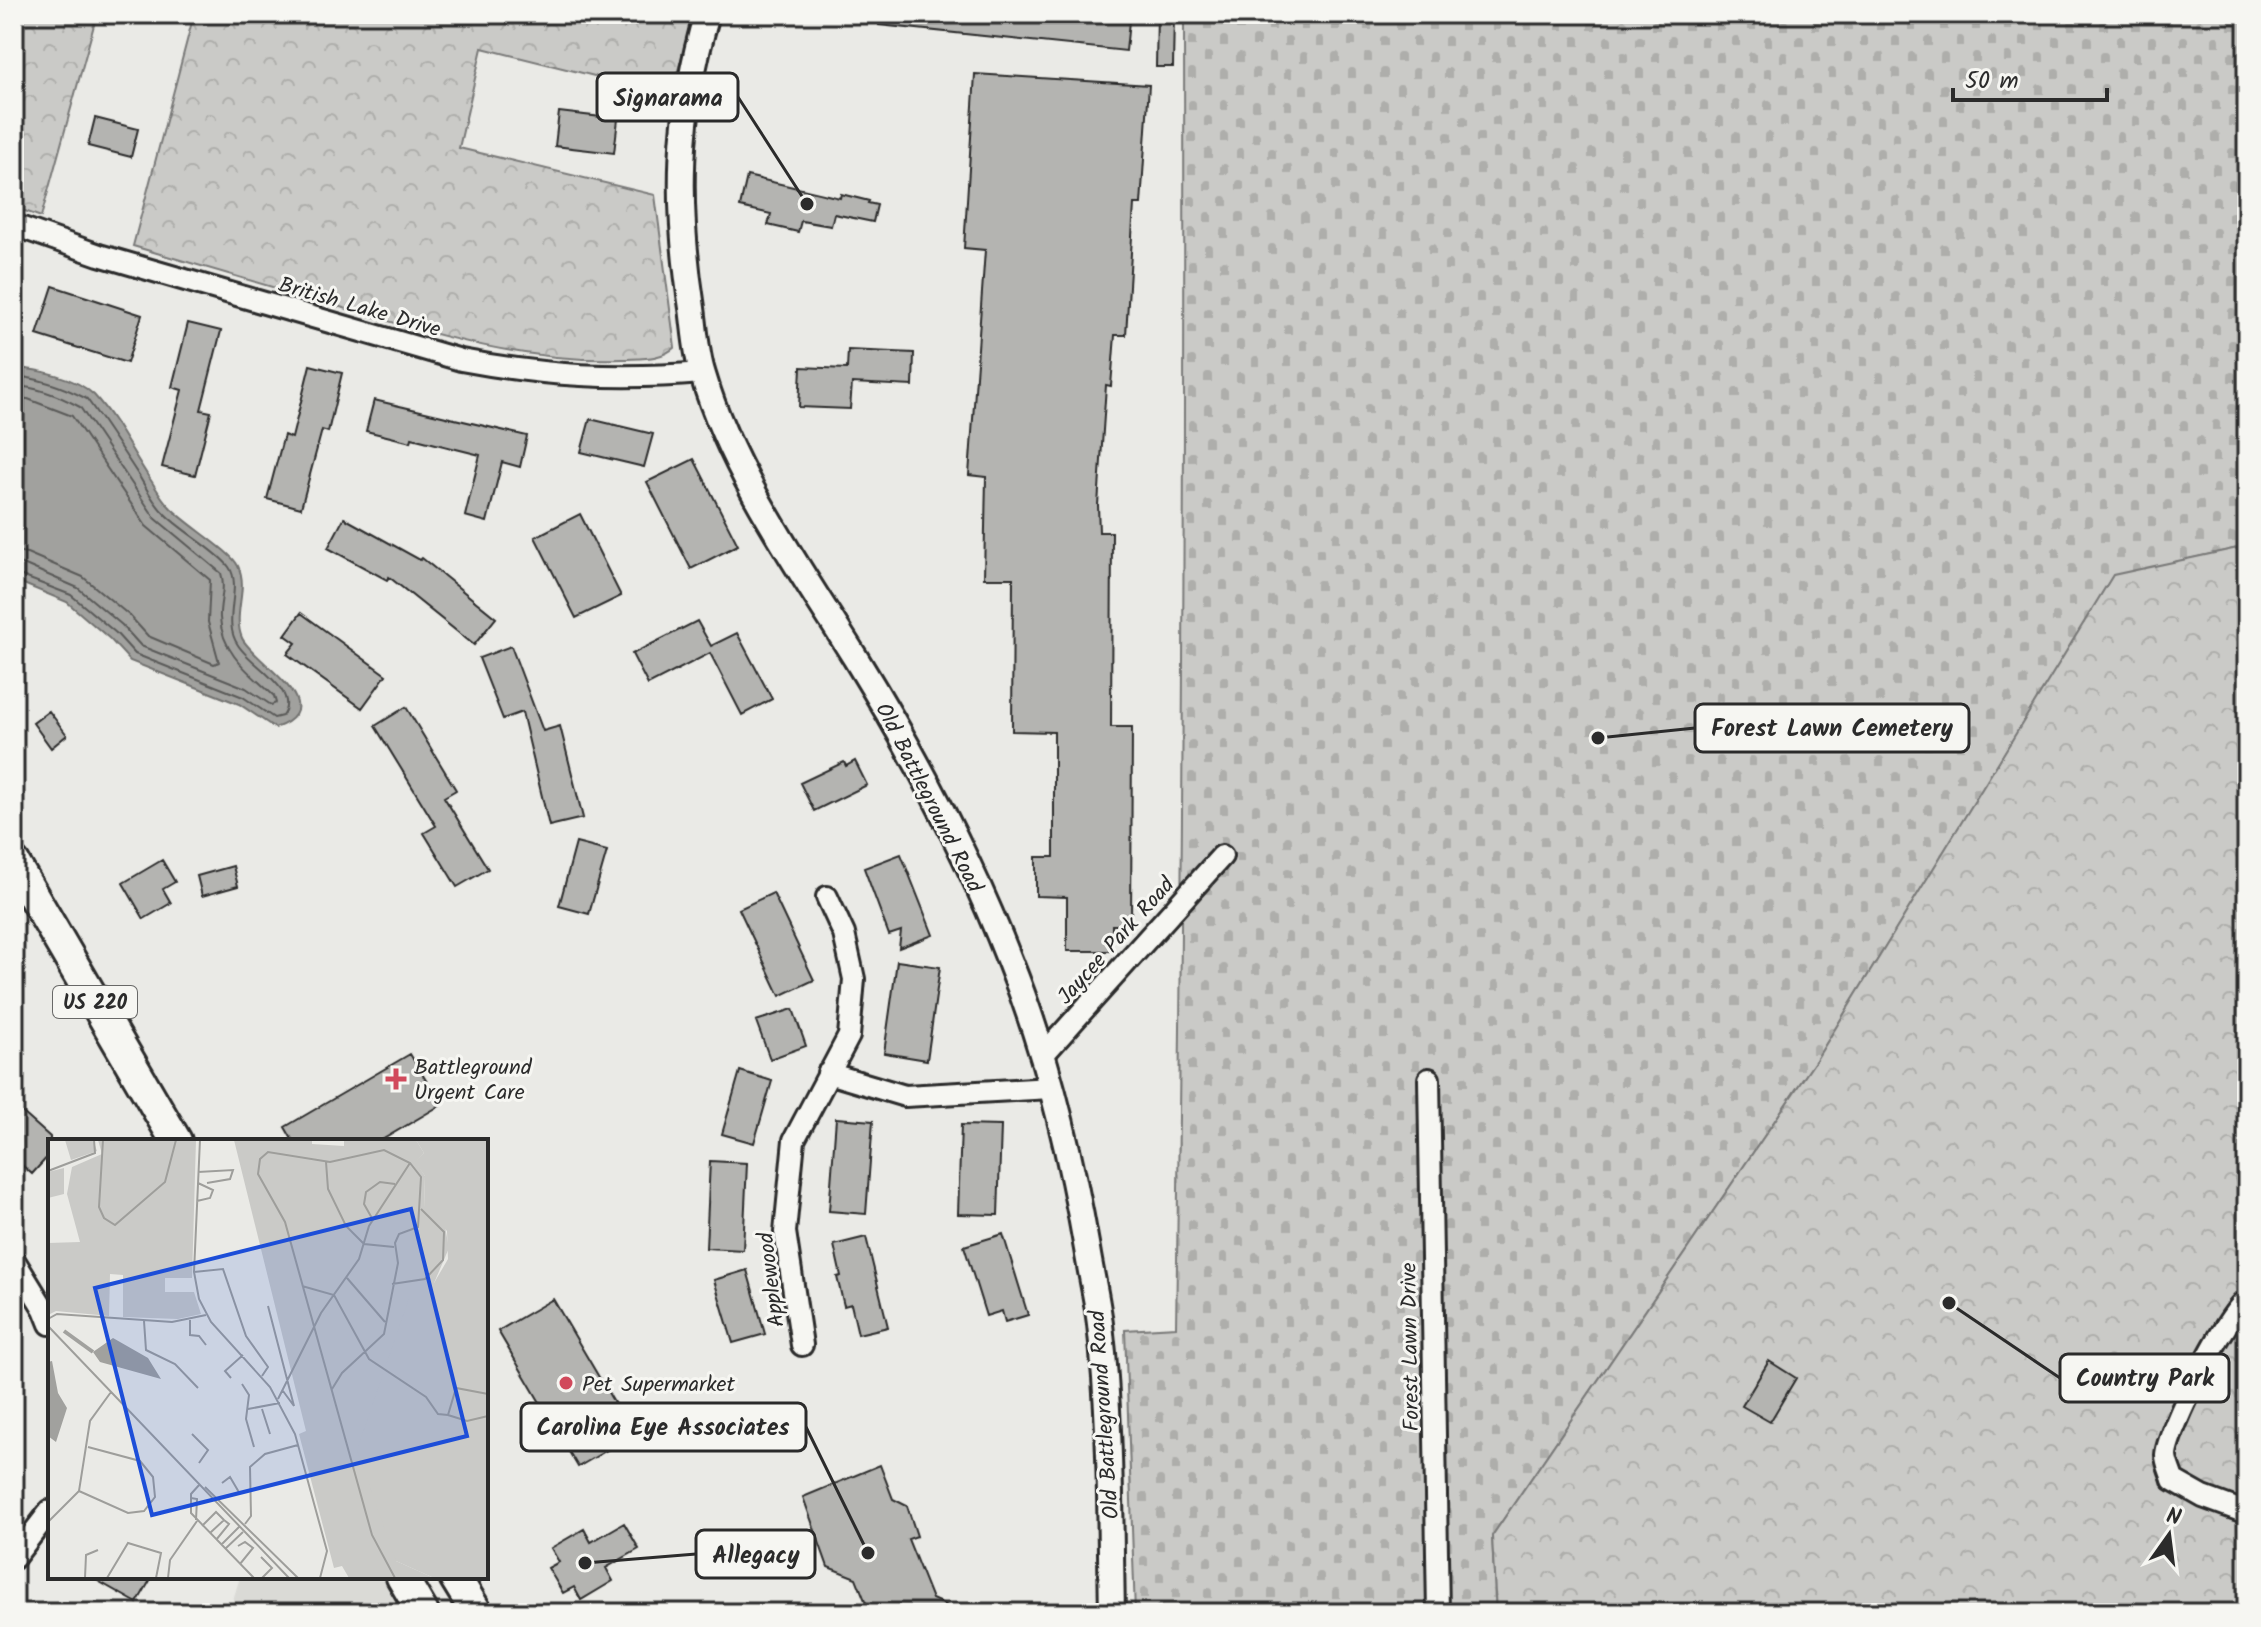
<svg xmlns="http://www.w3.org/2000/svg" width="2261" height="1627" font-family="Kalam,sans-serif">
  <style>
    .built { fill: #dadad6 }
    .cemetery { fill: url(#cemetery-stones); stroke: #7a7a79; stroke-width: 2 }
    .park { fill: url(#park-crowns); stroke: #7a7a79; stroke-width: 2 }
    .water { fill: #a1a19e; stroke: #727270; stroke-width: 2 }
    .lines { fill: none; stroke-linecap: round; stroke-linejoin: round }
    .shore { stroke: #5a5a59; stroke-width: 2 }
    .building { fill: #b4b4b1; stroke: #2b2b2b; stroke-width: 2 }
    .minor-casing { stroke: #2b2b2b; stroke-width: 26 }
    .tertiary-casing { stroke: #2b2b2b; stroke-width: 30 }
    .primary-casing { stroke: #2b2b2b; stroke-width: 36 }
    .minor { stroke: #f6f6f2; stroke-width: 20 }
    .tertiary { stroke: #f6f6f2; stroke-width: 24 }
    .primary { stroke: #f6f6f2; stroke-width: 30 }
    .poi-dot { fill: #d1495b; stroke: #f6f6f2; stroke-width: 3 }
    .labels { text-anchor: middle; stroke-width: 6; stroke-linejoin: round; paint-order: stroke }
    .shield { fill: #f6f6f2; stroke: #686867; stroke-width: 2 }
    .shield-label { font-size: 20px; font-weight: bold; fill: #2b2b2b }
    .street-label { font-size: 22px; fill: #2b2b2b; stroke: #f6f6f2 }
    .poi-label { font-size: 22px; fill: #2b2b2b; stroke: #f6f6f2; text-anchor: start }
    .inset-river { fill: none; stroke: #a1a19e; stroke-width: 4 }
    .inset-road { fill: none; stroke: #9e9e9b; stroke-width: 2 }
    .view { fill: #1d4ed8; fill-opacity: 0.15; stroke: #1d4ed8; stroke-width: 4 }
    .inset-edge { fill: none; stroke: #2b2b2b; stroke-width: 4 }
    .leader { fill: none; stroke: #2b2b2b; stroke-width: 3 }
    .callout-dot { fill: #2b2b2b; stroke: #f6f6f2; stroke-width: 3 }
    .callout { fill: #f6f6f2; stroke: #2b2b2b; stroke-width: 3 }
    .callout-label { font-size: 24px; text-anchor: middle; font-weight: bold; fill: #2b2b2b }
  </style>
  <defs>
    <pattern id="cemetery-stones" width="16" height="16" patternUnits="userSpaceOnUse" patternTransform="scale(2)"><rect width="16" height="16" fill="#cacac7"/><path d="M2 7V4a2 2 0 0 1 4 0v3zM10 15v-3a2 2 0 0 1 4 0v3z" fill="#aeaeab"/></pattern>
    <pattern id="park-crowns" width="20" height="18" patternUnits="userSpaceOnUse" patternTransform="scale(2)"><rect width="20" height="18" fill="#cacac7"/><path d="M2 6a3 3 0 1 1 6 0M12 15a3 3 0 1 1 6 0" fill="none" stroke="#aeaeab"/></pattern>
  </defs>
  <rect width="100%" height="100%" fill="#eaeae6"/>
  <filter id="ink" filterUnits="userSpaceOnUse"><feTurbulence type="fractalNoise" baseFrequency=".0125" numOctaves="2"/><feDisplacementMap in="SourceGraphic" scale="16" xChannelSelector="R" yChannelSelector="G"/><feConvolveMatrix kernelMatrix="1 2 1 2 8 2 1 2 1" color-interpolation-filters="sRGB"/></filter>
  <g filter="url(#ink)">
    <!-- built -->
    <path class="built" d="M 240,1577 L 394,1577 L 415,1613 L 229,1613 Z"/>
    <!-- cemetery -->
    <path class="cemetery" d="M 1184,14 L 2247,14 L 2247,546 L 2113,576 L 1816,1060 L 1492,1536 L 1496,1613 L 1135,1613 L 1125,1330 L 1176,1327 C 1183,889 1185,452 1184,14 Z"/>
    <!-- park -->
    <path class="park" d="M 14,14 L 97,14 L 41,217 L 14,207 Z
      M 194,14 L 694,14 L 671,95 L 482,48 L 459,148 L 655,195 L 675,347 C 661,360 642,358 623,359 C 525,363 431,334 337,306 C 269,286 201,266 133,246 Z
      M 2247,546 L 2247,1613 L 1496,1613 L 1492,1536 L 1816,1060 L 2113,575 Z"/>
    <!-- water -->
    <path class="water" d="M 14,368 C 38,369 76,377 94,395 C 115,418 131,450 148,476 C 155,486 161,498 169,506 C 183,522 231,551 238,566 C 249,589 232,614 242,638 C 252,661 337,706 275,728 L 239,704 L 130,661 L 110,639 L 67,602 L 14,580 Z"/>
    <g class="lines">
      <!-- shore -->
      <path class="shore" d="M 14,376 C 40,378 64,387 87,399 C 105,424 122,450 139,476 C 146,488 153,502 163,512 C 179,530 217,550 229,567 C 243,587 221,621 238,645 C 251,666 301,690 282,716 L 274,718 L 243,697 L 135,654 L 116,633 L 71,595 L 14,573
        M 14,386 C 37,387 60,396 80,407 L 155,518 L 221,573 C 226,589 219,603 220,618 C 222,654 250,673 274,696 L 276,703 L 271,705 L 246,688 L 141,646 L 122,625 L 78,588 L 23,564 L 14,563
        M 14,398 L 28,399 L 72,416 L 146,526 L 210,580 L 208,622 L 219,662 L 214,664 L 148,636 L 130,616 L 83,577 L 27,553 L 14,551"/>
    </g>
    <!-- building -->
    <path class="building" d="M 880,14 L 1062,14 L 1129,21 L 1126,51 L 879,25 Z
      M 1157,14 L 1174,14 L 1173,67 L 1156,67 Z
      M 975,74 L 1149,85 L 1141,204 L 1134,204 L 1126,335 L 1115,335 L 1111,386 L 1106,385 L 1098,505 L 1099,532 L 1112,532 L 1111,727 L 1132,727 L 1131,925 L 1112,925 L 1112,951 L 1067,951 L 1067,897 L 1036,896 L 1036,857 L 1054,857 L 1054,732 L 1012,731 L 1013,578 L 984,578 L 986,477 L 969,475 L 985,250 L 964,248 Z
      M 559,112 L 618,119 L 614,153 L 555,146 Z
      M 95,118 L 138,129 L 131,157 L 88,146 Z
      M 747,176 L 840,198 L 841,194 L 869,201 L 868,203 L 877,205 L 873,222 L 834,214 L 831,226 L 801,221 L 798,232 L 768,225 L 771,214 L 740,207 Z
      M 53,286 L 142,315 L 127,363 L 37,335 Z
      M 188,323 L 221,331 L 201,410 L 211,412 L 195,475 L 162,467 L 182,390 L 172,387 Z
      M 848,350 L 914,353 L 913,386 L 852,383 L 850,409 L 799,407 L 801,367 L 847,369 Z
      M 310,365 L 342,373 L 328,432 L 322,430 L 301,508 L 267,499 L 284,435 L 292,438 Z
      M 374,400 L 527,436 L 520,467 L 502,462 L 487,522 L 465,516 L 480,455 L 412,438 L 411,442 L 366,431 Z
      M 590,419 L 653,434 L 644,467 L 581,452 Z
      M 694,459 L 738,545 L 691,569 L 647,482 Z
      M 580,514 L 621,596 L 576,618 L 535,537 Z
      M 344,518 L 420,560 L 422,558 L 496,618 L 474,645 L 389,577 L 387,580 L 328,548 Z
      M 301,613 L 386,675 L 362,708 L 287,654 L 296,643 L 285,635 Z
      M 697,621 L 711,646 L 737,633 L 772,699 L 742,715 L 710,653 L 648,685 L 632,654 Z
      M 511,646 L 543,731 L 560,726 L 583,818 L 549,826 L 522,712 L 503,719 L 479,658 Z
      M 406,707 L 456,790 L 444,797 L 488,869 L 457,887 L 424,833 L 436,826 L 375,726 Z
      M 49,711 L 67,735 L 51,748 L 33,723 Z
      M 855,761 L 867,785 L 814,811 L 800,783 L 844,762 L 846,766 Z
      M 576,843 L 607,851 L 589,914 L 559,906 Z
      M 901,854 L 933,935 L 899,948 L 901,931 L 889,935 L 864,868 Z
      M 162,860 L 175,882 L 163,889 L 171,903 L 144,919 L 123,883 Z
      M 233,866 L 238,886 L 202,896 L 197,876 Z
      M 773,893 L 814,980 L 780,996 L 739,909 Z
      M 897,961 L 940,967 L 927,1060 L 884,1053 Z
      M 793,1009 L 806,1046 L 770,1059 L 756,1021 Z
      M 410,1054 L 441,1105 L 380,1141 L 293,1141 L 285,1127 Z
      M 740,1071 L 772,1081 L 754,1143 L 722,1134 Z
      M 14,1105 L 50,1137 L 50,1154 L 32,1174 L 14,1158 Z
      M 836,1118 L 873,1121 L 866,1214 L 829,1211 Z
      M 961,1125 L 1001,1126 L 998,1215 L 958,1214 Z
      M 710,1161 L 747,1163 L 743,1250 L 706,1248 Z
      M 1003,1234 L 1028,1315 L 1005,1322 L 1002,1311 L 986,1316 L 964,1246 Z
      M 866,1237 L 888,1327 L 858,1334 L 851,1304 L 844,1306 L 837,1277 L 841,1276 L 834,1245 Z
      M 747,1270 L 765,1334 L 733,1343 L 714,1280 Z
      M 553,1299 L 633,1435 L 578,1467 L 498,1331 Z
      M 1769,1361 L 1796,1378 L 1770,1422 L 1742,1406 Z
      M 880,1465 L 893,1499 L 907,1506 L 917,1536 L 908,1539 L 932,1599 L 963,1613 L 870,1613 L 856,1578 L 828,1567 L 803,1497 Z
      M 624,1523 L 639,1549 L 606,1568 L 613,1581 L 581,1600 L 574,1587 L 563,1593 L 548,1568 L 559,1562 L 551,1548 L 584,1529 L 591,1542 Z
      M 91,1577 L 152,1577 L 137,1603 Z"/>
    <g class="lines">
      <defs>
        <path id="minor" d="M 14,225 L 99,255 L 461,360 C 546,376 616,380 702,373
          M 1043,1055 L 1222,856
          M 828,1073 L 905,1096 L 1051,1088
          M 1429,1079 L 1438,1613
          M 14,1260 L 44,1309 L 50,1324
          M 2247,1300 C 2227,1313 2167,1431 2166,1455 C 2166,1463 2171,1472 2173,1480 L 2203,1497 L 2247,1513
          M 802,1345 L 785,1232 L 794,1140 L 849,1036 L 854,979 L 844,934 L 827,897
          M 14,1558 L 50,1511"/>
        <path id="tertiary" d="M 707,14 C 677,115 676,205 692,308 C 695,330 696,354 703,375 C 732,474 802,572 856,659 C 915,755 969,856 1010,962 C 1047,1054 1070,1151 1087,1249 C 1091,1274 1097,1299 1100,1324 C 1111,1419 1110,1517 1112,1613"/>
        <path id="primary" d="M 14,863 L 176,1141
          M 402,1577 L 423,1613
          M 455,1577 L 477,1613"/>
      </defs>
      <!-- minor casing -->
      <use href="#minor" class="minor-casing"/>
      <!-- tertiary casing -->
      <use href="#tertiary" class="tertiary-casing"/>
      <!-- primary casing -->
      <use href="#primary" class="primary-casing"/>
      <!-- minor -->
      <use href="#minor" class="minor"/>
      <!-- tertiary -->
      <use href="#tertiary" class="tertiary"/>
      <!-- primary -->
      <use href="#primary" class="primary"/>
    </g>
  </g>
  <!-- markers -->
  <g class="poi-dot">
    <path d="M392 1067h8v8h8v8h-8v8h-8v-8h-8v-8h8z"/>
    <circle cx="566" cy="1383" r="8"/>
  </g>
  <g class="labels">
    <!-- shield labels -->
    <rect class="shield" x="53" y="986" width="84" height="32" rx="6"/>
    <g class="shield-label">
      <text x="95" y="1009">US 220</text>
    </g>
    <!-- street labels -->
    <g class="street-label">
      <text transform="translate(360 306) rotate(16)" y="8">British Lake Drive</text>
      <text transform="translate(930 797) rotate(63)" y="8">Old Battleground Road</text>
      <text transform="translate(1115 940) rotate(-48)" y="8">Jaycee Park Road</text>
      <text transform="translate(770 1280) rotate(-97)" y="8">Applewood</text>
      <text transform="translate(1409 1347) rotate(-91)" y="8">Forest Lawn Drive</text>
      <text transform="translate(1103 1415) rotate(-94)" y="8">Old Battleground Road</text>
    </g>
    <!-- poi labels -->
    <g class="poi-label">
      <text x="414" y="1074">Battleground<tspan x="414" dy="25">Urgent Care</tspan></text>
      <text x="582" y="1391">Pet Supermarket</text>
    </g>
  </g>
  <!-- overview -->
  <g transform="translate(48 1139)">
    <rect width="440" height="440" fill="#eaeae6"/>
    <path d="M 186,1 L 264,1 L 264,5 L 296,7 L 296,1 L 368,1 L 376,14 L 368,23 L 377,37 L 376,68 L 397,88 L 401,109 L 386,144 L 348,422 L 386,439 L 301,439 L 294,427 L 286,429 L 251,295 L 258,292 Z" fill="#cacac7"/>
    <path d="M 17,1 L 45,1 L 49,12 L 23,21 ZM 50,1 L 148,1 L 144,139 L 117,139 L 117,153 L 146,153 L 153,175 L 130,180 L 75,178 L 75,136 L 62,135 L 61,177 L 8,172 L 0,176 L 0,104 L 32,103 L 19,55 L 24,28 L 54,15 ZM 368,1 L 440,1 L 440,439 L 386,439 L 348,422 L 309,311 L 362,156 L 386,144 L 400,120 L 399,92 L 376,69 L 377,37 L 367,23 L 376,14 ZM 16,29 L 16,55 L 0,59 L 0,33 Z" fill="#cacac7"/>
    <path d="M 65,199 L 100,219 L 113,240 L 52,223 L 45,213 ZM 4,222 L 10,254 L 19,269 L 8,303 L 0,297 L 0,223 Z" fill="#a1a19e"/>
    <path class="inset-river" d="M 16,192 L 45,213"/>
    <path class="inset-road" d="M 55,1 L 51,68 L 56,79 L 67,86 L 117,43 L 128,1M 152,1 L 146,133 L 151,160 L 163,183 L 222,248 L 247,295 L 279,412 L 272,439M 278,23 L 280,50 L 298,87 L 316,105 L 346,108M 0,32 L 47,14 L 46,1M 150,33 L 185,31 L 182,40 L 159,44M 149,62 L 162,59 L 165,51 L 150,44M 325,81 L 316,65 L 318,53 L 332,43 L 347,45M 146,133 L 175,130 L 198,197 L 220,228 L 214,237M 299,139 L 337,183M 344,145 L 377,140 L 395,121 L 396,93 L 373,70M 254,147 L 286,156 L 321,220 L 378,258 L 390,275 L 400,276M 220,167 L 246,267 L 235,252M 0,180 L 9,175 L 124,183 L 158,176M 142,181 L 142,196 L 151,197 L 158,206M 96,182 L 98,211 L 127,225 L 150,249M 0,187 L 241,439M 183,239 L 177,232 L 195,216M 194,245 L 201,256 L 198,280 L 206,308M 284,250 L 294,234 L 336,195 L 350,124 L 347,104 L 351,95 L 370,88 L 373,38 L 362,24 L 336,11 L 282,23 L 220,13 L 212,20 L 210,35 L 237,83 L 324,396 L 347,439M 440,255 L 408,249 L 400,276 L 419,282 L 440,277M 230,260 L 273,174 L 311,120 L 321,87 L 362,24M 200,270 L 232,264M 214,270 L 222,295M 144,295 L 160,311 L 151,324M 174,344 L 182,338 L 192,355M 152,345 L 143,355 L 143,374 L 206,439M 157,348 L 250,439M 31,352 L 80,374 L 96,372 L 107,358 L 105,338 L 92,322 L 40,308M 143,359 L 149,360 L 148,381M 0,383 L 31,352 L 42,282 L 63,253M 197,385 L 203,377 L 202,328 L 217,315 L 250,306M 154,387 L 168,373 L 176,381M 162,394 L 176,381 L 181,385 L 168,401M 173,406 L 191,388M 190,407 L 197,403 L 205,409 L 192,425M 177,410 L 195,393M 213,418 L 224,429 L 214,439M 37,439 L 38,416 L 50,411M 59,439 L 80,404 L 113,414 L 108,439M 120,439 L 122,421 L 149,382"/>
    <path class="view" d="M 363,70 L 419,297 L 104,376 L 47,149 Z"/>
    <rect width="440" height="440" class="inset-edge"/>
  </g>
  <!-- callouts -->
  <path class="leader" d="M807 204L738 97M1598 738L1695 728M1949 1303L2060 1378M868 1553L806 1427M585 1563L696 1554"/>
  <g class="callout-dot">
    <circle cx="807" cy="204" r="8"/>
    <circle cx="1598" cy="738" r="8"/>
    <circle cx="1949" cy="1303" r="8"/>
    <circle cx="868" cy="1553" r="8"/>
    <circle cx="585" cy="1563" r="8"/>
  </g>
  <g class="callout">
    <rect x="597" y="73" width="141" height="48" rx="8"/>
    <rect x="1695" y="704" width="274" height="48" rx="8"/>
    <rect x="2060" y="1354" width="169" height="48" rx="8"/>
    <rect x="521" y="1403" width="285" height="48" rx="8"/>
    <rect x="696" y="1530" width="119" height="48" rx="8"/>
  </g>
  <g class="callout-label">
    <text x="668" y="106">Signarama</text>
    <text x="1832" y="736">Forest Lawn Cemetery</text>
    <text x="2145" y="1386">Country Park</text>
    <text x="663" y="1435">Carolina Eye Associates</text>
    <text x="756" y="1563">Allegacy</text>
  </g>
  <!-- margin -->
  <rect width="2261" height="1627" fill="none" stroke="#f6f6f2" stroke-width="48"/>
  <rect x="24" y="24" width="2213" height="1579" fill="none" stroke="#2b2b2b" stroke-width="3" filter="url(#ink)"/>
  <!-- north arrow -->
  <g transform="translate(2169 1535) rotate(14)" stroke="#f6f6f2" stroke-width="6" paint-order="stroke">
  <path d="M0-6L14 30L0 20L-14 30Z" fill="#2b2b2b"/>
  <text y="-12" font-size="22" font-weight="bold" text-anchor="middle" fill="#2b2b2b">N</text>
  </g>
  <!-- scale -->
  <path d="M1953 88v12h154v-12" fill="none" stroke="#2b2b2b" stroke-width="4"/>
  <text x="1965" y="88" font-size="24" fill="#2b2b2b" stroke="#f6f6f2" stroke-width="6" paint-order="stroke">50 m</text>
</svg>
